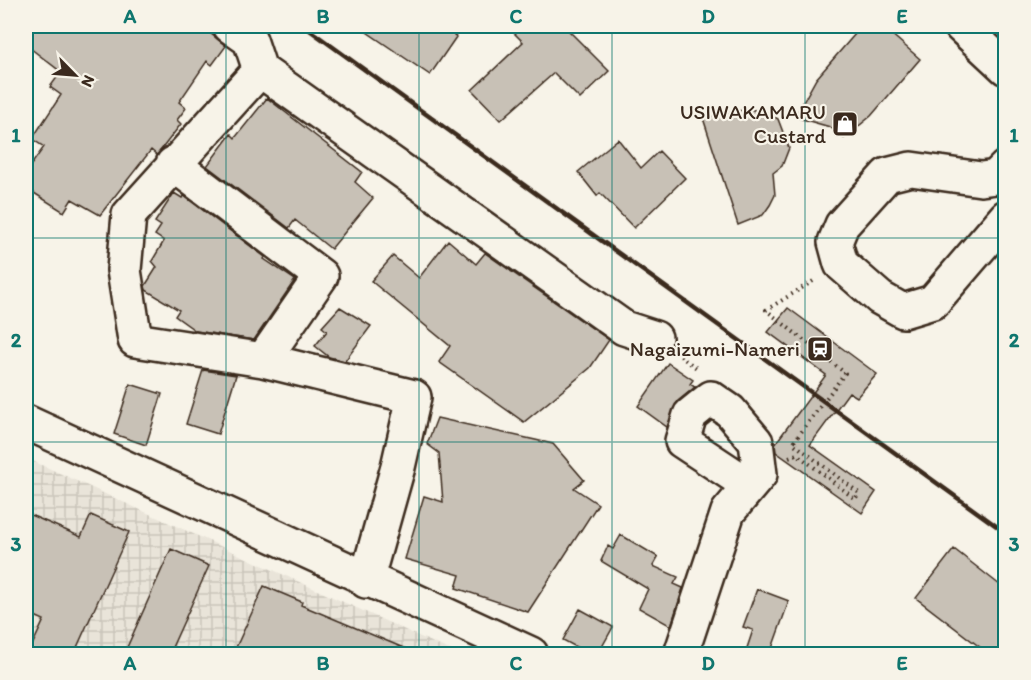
<svg xmlns="http://www.w3.org/2000/svg" width="1031" height="680" font-family="Itim,sans-serif">
  <style>
    .industrial { fill: url(#industrial-grid) }
    .building { fill: #c8c1b6; stroke: #3b2a1e; stroke-width: 1.5 }
    .lines { fill: none; stroke-linecap: round; stroke-linejoin: round }
    .minor-casing { stroke: #3b2a1e; stroke-width: 38 }
    .major-casing { stroke: #3b2a1e; stroke-width: 38 }
    .path { stroke: #3b2a1e; stroke-width: 4; stroke-dasharray: 1.5 4.5; stroke-linecap: butt }
    .minor { stroke: #f7f3e8; stroke-width: 33 }
    .major { stroke: #f7f3e8; stroke-width: 33 }
    .rail { stroke: #3b2a1e; stroke-width: 4.5 }
    .grid { fill: none; stroke: #0f766e; stroke-width: 1.5; stroke-opacity: 0.55 }
    .labels { text-anchor: middle; stroke-width: 4.5; stroke-linejoin: round; paint-order: stroke }
    .poi-label { font-size: 21px; fill: #3b2a1e; stroke: #f7f3e8; text-anchor: end }
    .neatline { fill: none; stroke: #0f766e; stroke-width: 2 }
    .grid-label { font-size: 20px; text-anchor: middle; font-weight: bold; fill: #0f766e }
  </style>
  <defs>
    <pattern id="industrial-grid" width="8" height="8" patternUnits="userSpaceOnUse" patternTransform="scale(1.5)"><rect width="8" height="8" fill="#e9e4d9"/><path d="M0 4h8M4 0v8" fill="none" stroke="#c9c4ba"/></pattern>
  </defs>
  <rect width="100%" height="100%" fill="#f7f3e8"/>
  <filter id="ink" filterUnits="userSpaceOnUse"><feTurbulence type="fractalNoise" baseFrequency=".0167" numOctaves="2"/><feDisplacementMap in="SourceGraphic" scale="12" xChannelSelector="R" yChannelSelector="G"/><feConvolveMatrix kernelMatrix="1 2 1 2 8 2 1 2 1" color-interpolation-filters="sRGB"/></filter>
  <g filter="url(#ink)">
    <!-- industrial -->
    <path class="industrial" d="M 26,458 L 458,654 L 26,654 Z"/>
    <!-- building -->
    <path class="building" d="M 26,26 L 201,26 L 226,46 L 212,65 L 207,61 L 179,102 L 186,108 L 177,120 L 181,124 L 157,155 L 151,150 L 100,215 L 72,199 L 64,212 L 26,188 L 26,172 L 44,147 L 32,139 L 61,95 L 50,87 L 61,72 L 26,45 Z
      M 358,26 L 445,26 L 456,37 L 430,75 Z
      M 507,26 L 564,26 L 609,71 L 580,99 L 554,73 L 501,120 L 472,90 L 523,42 Z
      M 862,26 L 882,26 L 920,59 L 871,116 L 844,138 L 830,127 L 795,117 L 816,79 Z
      M 267,98 L 362,172 L 355,182 L 373,198 L 331,249 L 295,220 L 289,228 L 207,166 L 231,134 L 235,138 Z
      M 748,109 L 766,112 L 778,119 L 789,148 L 782,166 L 773,173 L 775,195 L 770,205 L 763,215 L 738,225 L 703,118 Z
      M 618,139 L 641,168 L 659,151 L 685,178 L 634,228 L 600,193 L 597,196 L 578,172 Z
      M 174,193 L 182,198 L 184,196 L 265,257 L 264,259 L 295,280 L 254,340 L 196,331 L 175,316 L 179,310 L 146,290 L 145,286 L 157,267 L 152,261 L 164,241 L 155,235 L 161,226 L 155,222 Z
      M 448,240 L 476,264 L 485,253 L 609,340 L 590,368 L 524,422 L 439,362 L 450,346 L 371,281 L 393,256 L 419,278 Z
      M 340,307 L 371,326 L 345,361 L 329,357 L 315,346 L 327,331 L 322,327 Z
      M 788,308 L 877,374 L 857,397 L 849,392 L 810,445 L 876,492 L 862,513 L 776,452 L 775,444 L 826,375 L 768,332 Z
      M 668,363 L 693,380 L 690,384 L 695,387 L 678,401 L 667,427 L 638,406 Z
      M 203,370 L 236,375 L 218,434 L 186,424 Z
      M 130,384 L 162,394 L 146,445 L 114,434 Z
      M 437,418 L 553,444 L 584,480 L 574,488 L 598,504 L 528,612 L 456,588 L 460,575 L 405,559 L 424,496 L 443,502 L 439,453 L 427,444 Z
      M 26,513 L 81,537 L 91,515 L 129,532 L 74,654 L 28,654 L 44,620 L 26,612 Z
      M 621,535 L 658,557 L 653,566 L 678,577 L 674,584 L 683,588 L 671,626 L 639,608 L 648,589 L 601,561 L 608,546 L 613,549 Z
      M 171,549 L 209,566 L 169,654 L 124,654 Z
      M 954,549 L 1005,589 L 1005,654 L 989,654 L 916,598 Z
      M 264,586 L 302,602 L 301,605 L 418,654 L 233,654 Z
      M 757,589 L 789,601 L 770,654 L 745,654 L 753,630 L 743,627 Z
      M 580,609 L 613,627 L 598,654 L 589,654 L 563,640 Z"/>
    <g class="lines">
      <defs>
        <path id="minor" d="M 230,26 L 250,40 L 260,70 L 624,328 L 655,338
          M 260,70 L 129,215 L 124,270 L 135,340 L 263,360 L 414,397 L 398,467 L 366,581
          M 173,164 L 321,276 L 263,360
          M 1006,167 L 996,177 L 981,179 L 911,169 L 887,175 L 842,225 L 835,242 L 841,264 L 880,298 L 903,311 L 933,302 L 1006,217
          M 26,422 L 531,654
          M 681,654 L 728,512 L 760,474 L 756,442 L 730,411 L 711,398 L 690,415 L 682,441 L 750,486"/>
        <path id="major" d="M 961,26 L 1006,68"/>
      </defs>
      <!-- minor casing -->
      <use href="#minor" class="minor-casing"/>
      <!-- major casing -->
      <use href="#major" class="major-casing"/>
      <!-- path -->
      <path class="path" d="M 680,356 L 698,369
        M 789,457 L 797,454 L 855,499 L 859,493 L 793,443 L 845,373 L 766,310 L 815,280"/>
      <!-- minor -->
      <use href="#minor" class="minor"/>
      <!-- major -->
      <use href="#major" class="major"/>
      <!-- rail -->
      <path class="rail" d="M 304,26 L 1006,533"/>
    </g>
  </g>
  <!-- grid -->
  <path class="grid" d="M 226,26 L 226,654M 419,26 L 419,654M 612,26 L 612,654M 805,26 L 805,654M 26,238 L 1006,238M 26,442 L 1006,442"/>
  <!-- icons -->
  <defs>
    <symbol id="shop-square" viewBox="-11 -11 22 22"><rect x="-9" y="-9" width="18" height="18" rx="4" fill="#3b2a1e" stroke="#f7f3e8"/><path d="M-5-2.5h2.3a2.7 3.5 0 0 1 5.4 0H5L5.5 6h-11ZM-1.5-2.5h3a1.5 2.3 0 0 0-3 0Z" fill="#fff"/></symbol>
    <symbol id="station-square" viewBox="-11 -11 22 22"><rect x="-9" y="-9" width="18" height="18" rx="4" fill="#3b2a1e" stroke="#f7f3e8"/><path d="M-3-6H3Q5-6 5-4V2Q5 4 3 4L4.5 6H3L1.5 4h-3L-3 6H-4.5L-3 4Q-5 4-5 2V-4Q-5-6-3-6ZM-3.5-4v3h7v-3ZM-3.5 1v1.5H-2V1ZM2 1v1.5H3.5V1Z" fill="#fff"/></symbol>
  </defs>
  <g fill-rule="evenodd">
    <use href="#shop-square" x="830" y="109" width="30" height="30"/>
    <use href="#station-square" x="805" y="334" width="30" height="30"/>
  </g>
  <g class="labels">
    <!-- poi labels -->
    <g class="poi-label">
      <text x="826" y="119">USIWAKAMARU<tspan x="826" dy="24">Custard</tspan></text>
      <text x="800" y="356">Nagaizumi-Nameri</text>
    </g>
  </g>
  <!-- margin -->
  <rect width="1031" height="680" fill="none" stroke="#f7f3e8" stroke-width="66"/>
  <!-- north arrow -->
  <g transform="translate(75 75) rotate(115)" stroke="#f7f3e8" stroke-width="4.5" paint-order="stroke">
  <path d="M0-4.5L10 22L0 15L-10 22Z" fill="#3b2a1e"/>
  <text y="-9" font-size="16" font-weight="bold" text-anchor="middle" fill="#3b2a1e">N</text>
  </g>
  <rect x="33" y="33" width="965" height="614" class="neatline"/>
  <g class="grid-label">
    <text x="130" y="23">A</text>
    <text x="323" y="23">B</text>
    <text x="516" y="23">C</text>
    <text x="708" y="23">D</text>
    <text x="902" y="23">E</text>
    <text x="16" y="142">1</text>
    <text x="1014" y="142">1</text>
    <text x="16" y="347">2</text>
    <text x="1014" y="347">2</text>
    <text x="16" y="551">3</text>
    <text x="1014" y="551">3</text>
    <text x="130" y="670">A</text>
    <text x="323" y="670">B</text>
    <text x="516" y="670">C</text>
    <text x="708" y="670">D</text>
    <text x="902" y="670">E</text>
  </g>
</svg>
